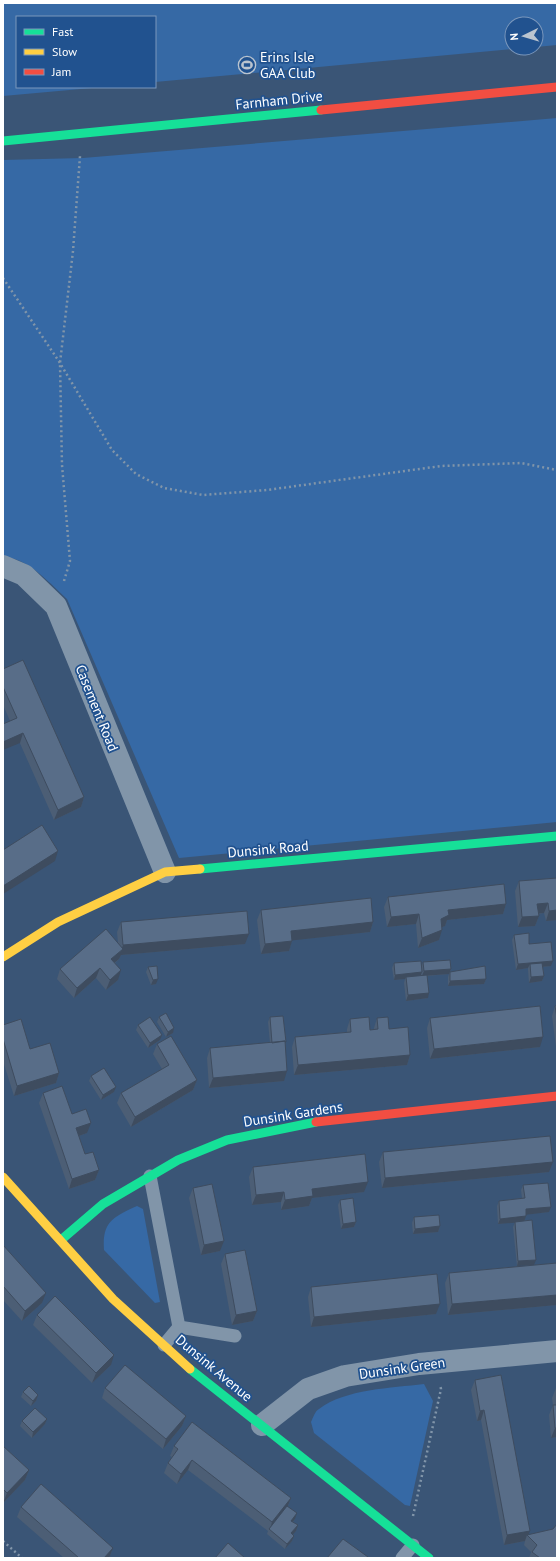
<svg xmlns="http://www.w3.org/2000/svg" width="560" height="1561" font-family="'PT Sans',sans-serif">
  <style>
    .green { fill: #3669a5 }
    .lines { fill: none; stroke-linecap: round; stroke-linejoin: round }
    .path { stroke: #8195a9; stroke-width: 2.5; stroke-dasharray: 2 3; stroke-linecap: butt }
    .lane { stroke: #8195a9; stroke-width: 13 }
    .street { stroke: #8195a9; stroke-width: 22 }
    .fast { stroke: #16e098; stroke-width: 9 }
    .slow { stroke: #ffcf43; stroke-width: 9 }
    .jam { stroke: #f24e42; stroke-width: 9 }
    .wall { fill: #4c5e75 }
    .shaded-wall { fill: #3e4c5f }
    .building { fill: #586d88; stroke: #3e4c5f }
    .labels { text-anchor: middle; stroke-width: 3.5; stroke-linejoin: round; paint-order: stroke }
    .poi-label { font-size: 14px; fill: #fff; stroke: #21528f; text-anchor: start }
    .street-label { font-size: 14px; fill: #fff; stroke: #21528f }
  </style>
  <rect width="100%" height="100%" fill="#3a5576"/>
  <!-- green -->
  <path class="green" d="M 3,3 L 557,3 L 557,45 L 536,47 L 536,24 L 512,24 L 512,48 L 524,48 L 155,82 L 155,17 L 17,17 L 17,87 L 103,87 L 3,96 Z
    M 557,118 L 557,822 L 179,858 L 67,599 C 53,586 24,554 3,558 L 3,160 L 83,158 Z
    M 137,1206 L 143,1209 L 160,1302 L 155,1303 L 104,1250 C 102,1222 113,1217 137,1206 Z
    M 424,1384 L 433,1401 L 410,1506 L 405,1505 L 314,1433 L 311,1422 C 313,1418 315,1411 319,1409 C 345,1389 392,1388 424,1384 Z"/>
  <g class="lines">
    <!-- path -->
    <path class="path" d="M 3,278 L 60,363 L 112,450 L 136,474 L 164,488 L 203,495 L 267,490 L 441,466 L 521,463 L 557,470
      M 64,581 L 70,561 L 62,465 L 60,363 L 73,251 L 80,156
      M 413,1516 L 441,1389 L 440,1385
      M 3,1541 L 22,1558"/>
    <!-- lane -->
    <path class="lane" d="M 150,1176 L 179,1327 L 164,1345
      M 179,1327 L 235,1336
      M 402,1558 L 413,1545"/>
    <!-- street -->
    <path class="street" d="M 3,566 L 24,575 L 56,606 L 165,872
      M 262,1425 L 308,1389 L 345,1376 L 419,1364 L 557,1351"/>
    <!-- fast -->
    <path class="fast" d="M 3,141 L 321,110
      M 200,869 L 557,836
      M 61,1240 L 103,1204 L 178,1160 L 227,1140 L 316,1122
      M 190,1369 L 429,1558"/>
    <!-- slow -->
    <path class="slow" d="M 3,957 L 58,922 L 165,872 L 200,869
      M 3,1177 L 113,1299 L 190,1369"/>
    <!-- jam -->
    <path class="jam" d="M 321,110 L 557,87
      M 316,1122 L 557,1096"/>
  </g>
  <!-- wall -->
  <path class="wall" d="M 3,669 L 84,797 L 81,807 L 54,820 L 3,705 Z
    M 557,878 L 557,920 L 546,921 L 544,913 L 539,914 L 539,916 L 535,926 L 518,927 L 515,891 L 519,881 Z
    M 388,897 L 506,904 L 503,914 L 447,920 L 445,926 L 442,927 L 439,940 L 418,948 L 416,924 L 387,927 L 384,907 Z
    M 261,910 L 373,922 L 370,932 L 292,940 L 289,951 L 261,954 L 257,920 Z
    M 121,922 L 245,944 L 121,955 L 119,959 L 115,963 L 118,980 L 106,990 L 96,978 L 74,998 L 57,979 L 60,969 L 118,943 L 117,932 Z
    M 514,935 L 529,944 L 551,966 L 543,967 L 544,976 L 542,981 L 529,983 L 528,970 L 528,968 L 516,970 L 512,940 Z
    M 423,962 L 451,969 L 450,972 L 486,979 L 484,984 L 448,986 L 448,977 L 449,974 L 427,976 L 428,998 L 406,1001 L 404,983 L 405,979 L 394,980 L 392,968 L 394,963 L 421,967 Z
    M 148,967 L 156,984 L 151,985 L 146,972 Z
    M 557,1005 L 557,1047 L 556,1047 L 552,1016 L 555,1006 Z
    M 159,1017 L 173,1033 L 166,1037 L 157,1022 Z
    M 270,1017 L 285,1044 L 284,1081 L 209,1088 L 207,1058 L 210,1048 L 270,1043 L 268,1022 Z
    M 377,1018 L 389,1029 L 410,1055 L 407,1065 L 294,1075 L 292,1047 L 295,1037 L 347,1032 L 347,1029 L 350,1019 L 370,1030 L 374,1030 L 374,1028 Z
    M 430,1018 L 540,1047 L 430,1059 L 427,1028 Z
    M 3,1025 L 30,1049 L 59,1073 L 56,1083 L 14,1096 L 3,1061 Z
    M 138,1025 L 160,1040 L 148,1048 L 136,1030 Z
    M 157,1044 L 197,1080 L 193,1090 L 131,1127 L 117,1103 L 121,1093 L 162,1069 L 153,1054 Z
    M 91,1076 L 114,1092 L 101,1100 L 89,1081 Z
    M 43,1093 L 87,1133 L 79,1136 L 85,1154 L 99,1170 L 95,1180 L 69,1189 L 39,1103 Z
    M 383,1152 L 549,1172 L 382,1188 L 379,1162 Z
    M 253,1167 L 364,1192 L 312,1198 L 309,1206 L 281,1210 L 281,1202 L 252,1205 L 249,1177 Z
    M 523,1185 L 549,1212 L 526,1214 L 524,1221 L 536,1260 L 517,1266 L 513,1227 L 515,1222 L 498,1224 L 497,1206 L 499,1201 L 522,1198 L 521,1190 Z
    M 193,1188 L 220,1251 L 201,1255 L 189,1198 Z
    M 340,1200 L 356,1222 L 354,1227 L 341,1229 L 338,1205 Z
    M 414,1217 L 440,1226 L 438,1232 L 413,1234 L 412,1223 Z
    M 3,1245 L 42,1303 L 22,1321 L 3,1300 Z
    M 225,1254 L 257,1311 L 253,1321 L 232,1325 L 221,1264 Z
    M 557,1263 L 557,1305 L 448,1315 L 445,1283 L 449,1273 Z
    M 311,1287 L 436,1314 L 311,1327 L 308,1297 Z
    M 37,1315 L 111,1365 L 92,1383 L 33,1325 Z
    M 475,1380 L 529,1535 L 557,1558 L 529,1558 L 531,1552 L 524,1545 L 525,1541 L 504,1545 L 481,1420 L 477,1421 L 471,1390 Z
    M 105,1388 L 186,1416 L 182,1426 L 163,1449 L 102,1398 Z
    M 556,1388 L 557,1388 L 557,1437 L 551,1438 L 549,1415 L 553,1405 L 552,1398 Z
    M 23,1392 L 38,1395 L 36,1401 L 31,1406 L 21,1397 Z
    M 47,1419 L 45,1424 L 32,1438 L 20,1426 L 22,1421 Z
    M 3,1446 L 29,1470 L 25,1480 L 3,1503 Z
    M 174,1446 L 291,1498 L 288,1506 L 295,1519 L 293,1522 L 298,1525 L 296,1531 L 293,1534 L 294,1536 L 292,1541 L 285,1549 L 267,1534 L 268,1531 L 188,1470 L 177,1484 L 164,1473 L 168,1463 L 172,1457 L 170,1456 Z
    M 21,1507 L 113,1548 L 109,1558 L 64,1558 L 17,1517 Z"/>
  <!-- shaded-wall -->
  <path class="shaded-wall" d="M 23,733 L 20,743 L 3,750 L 3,742 Z
    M 84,797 L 81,807 L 54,820 L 58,810 Z
    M 58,851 L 55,861 L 3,894 L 3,886 Z
    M 548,903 L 544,913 L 534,914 L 537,904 Z
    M 506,904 L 503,914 L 447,920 L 445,926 L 437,929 L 441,919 L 448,910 Z
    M 557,910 L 557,920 L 546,921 L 549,911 Z
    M 419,914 L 416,924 L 387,927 L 391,917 Z
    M 539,916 L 535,926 L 518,927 L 522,917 Z
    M 373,922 L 370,932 L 287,941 L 291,931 Z
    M 442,930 L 439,940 L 418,948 L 422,938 Z
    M 249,934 L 245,944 L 121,955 L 119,959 L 107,969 L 111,959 L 121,951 L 123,945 Z
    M 292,941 L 289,951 L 261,954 L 265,944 Z
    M 553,961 L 551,966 L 530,968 L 530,964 L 528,968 L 516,970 L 518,964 Z
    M 100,968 L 96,978 L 74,998 L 77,988 Z
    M 451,969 L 449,974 L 422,976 L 424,971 Z
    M 121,970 L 118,980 L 106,990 L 110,980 Z
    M 422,972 L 420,977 L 406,977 L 405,979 L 394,980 L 395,975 Z
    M 544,976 L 542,981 L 529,983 L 531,977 Z
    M 158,979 L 156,984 L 151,985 L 153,980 Z
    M 486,979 L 484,984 L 448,986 L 450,981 Z
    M 429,993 L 428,998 L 406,1001 L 408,995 Z
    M 174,1028 L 173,1033 L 166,1037 L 168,1032 Z
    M 162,1035 L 160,1040 L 148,1048 L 150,1043 Z
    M 543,1037 L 540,1047 L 430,1059 L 434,1049 Z
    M 410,1055 L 407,1065 L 294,1075 L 298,1065 Z
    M 287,1071 L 284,1081 L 209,1088 L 213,1078 Z
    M 59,1073 L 56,1083 L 14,1096 L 17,1086 Z
    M 197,1080 L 193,1090 L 131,1127 L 135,1117 Z
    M 116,1087 L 114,1092 L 101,1100 L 103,1095 Z
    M 91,1123 L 87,1133 L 73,1138 L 76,1128 Z
    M 553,1162 L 549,1172 L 382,1188 L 385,1178 Z
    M 99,1170 L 95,1180 L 69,1189 L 72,1179 Z
    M 368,1182 L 364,1192 L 312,1198 L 309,1206 L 281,1210 L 285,1200 L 312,1189 Z
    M 284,1192 L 281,1202 L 252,1205 L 256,1195 Z
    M 551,1207 L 549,1212 L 524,1215 L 526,1209 Z
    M 526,1216 L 524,1222 L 498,1224 L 500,1219 Z
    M 356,1222 L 354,1227 L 341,1229 L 343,1224 Z
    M 440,1226 L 438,1232 L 413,1234 L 415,1229 Z
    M 224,1241 L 220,1251 L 201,1255 L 204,1245 Z
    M 536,1260 L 534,1265 L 517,1266 L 518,1261 Z
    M 46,1293 L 42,1303 L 22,1321 L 25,1311 Z
    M 557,1295 L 557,1305 L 448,1315 L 452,1304 Z
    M 440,1304 L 436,1314 L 311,1327 L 314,1317 Z
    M 257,1311 L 253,1321 L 232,1325 L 236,1315 Z
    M 114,1355 L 111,1365 L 92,1383 L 96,1373 Z
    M 38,1395 L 36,1401 L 31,1406 L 33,1401 Z
    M 484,1410 L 481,1420 L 477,1421 L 480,1411 Z
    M 186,1416 L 182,1426 L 163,1449 L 166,1439 Z
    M 47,1419 L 45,1424 L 32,1438 L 33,1432 Z
    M 555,1428 L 557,1428 L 557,1437 L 551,1438 Z
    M 192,1460 L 188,1470 L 177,1484 L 181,1474 Z
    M 29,1470 L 25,1480 L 3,1503 L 7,1493 Z
    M 291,1498 L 287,1508 L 270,1529 L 272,1522 Z
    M 297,1513 L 295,1519 L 289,1526 L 291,1521 Z
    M 298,1525 L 296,1531 L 290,1538 L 291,1533 Z
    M 530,1531 L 528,1536 L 527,1535 L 525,1541 L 504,1545 L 507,1535 Z
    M 294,1536 L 292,1541 L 285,1549 L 287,1544 Z
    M 113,1548 L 109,1558 L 104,1558 Z"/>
  <!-- building -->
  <path class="building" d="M 23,660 L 84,797 L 58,810 L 23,733 L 3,742 L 3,724 L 17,718 L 3,687 L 3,669 Z
    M 42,825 L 58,851 L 3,886 L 3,850 Z
    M 557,878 L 557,910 L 549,911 L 548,903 L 537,904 L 539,916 L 522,917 L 519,881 Z
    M 504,884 L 506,904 L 448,910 L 449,915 L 441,919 L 442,930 L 422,938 L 419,914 L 391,917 L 388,897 Z
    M 371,898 L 373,922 L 291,931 L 292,941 L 265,944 L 261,910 Z
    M 247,911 L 249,934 L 123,945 L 121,922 Z
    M 106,929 L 123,949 L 111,959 L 121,970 L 110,980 L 100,968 L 77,988 L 60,969 Z
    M 529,933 L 529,944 L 551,942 L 553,961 L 518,964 L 514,935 Z
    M 450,960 L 451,969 L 424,971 L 423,962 Z
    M 421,961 L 422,972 L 395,975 L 394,963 Z
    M 542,963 L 544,976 L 531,977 L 530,964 Z
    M 157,966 L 158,979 L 153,980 L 148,967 Z
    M 485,966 L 486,979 L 450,981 L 450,972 Z
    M 427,975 L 429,993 L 408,995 L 406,977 Z
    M 557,1005 L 557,1018 L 555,1006 Z
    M 540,1006 L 543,1037 L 434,1049 L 430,1018 Z
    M 166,1013 L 174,1028 L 168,1032 L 159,1017 Z
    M 283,1016 L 286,1042 L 285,1042 L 285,1041 L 272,1043 L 270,1017 Z
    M 150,1017 L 162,1035 L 150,1043 L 138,1025 Z
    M 369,1017 L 370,1030 L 378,1029 L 377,1018 L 388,1017 L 389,1029 L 408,1027 L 410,1055 L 298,1065 L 295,1037 L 351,1032 L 350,1019 Z
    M 21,1019 L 30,1049 L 50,1043 L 59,1073 L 17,1086 L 3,1039 L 3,1025 Z
    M 171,1036 L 197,1080 L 135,1117 L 121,1093 L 169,1065 L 157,1044 Z
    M 285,1041 L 287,1071 L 213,1078 L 210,1048 Z
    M 104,1068 L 116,1087 L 103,1095 L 91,1076 Z
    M 62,1086 L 72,1114 L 86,1109 L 91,1123 L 76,1128 L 85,1154 L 93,1152 L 99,1170 L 72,1179 L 43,1093 Z
    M 550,1136 L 553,1162 L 385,1178 L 383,1152 Z
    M 365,1154 L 368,1182 L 312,1189 L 313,1196 L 285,1200 L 284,1192 L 256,1195 L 253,1167 Z
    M 548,1183 L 551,1207 L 526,1209 L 526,1216 L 500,1219 L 499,1201 L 525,1198 L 523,1185 Z
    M 212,1184 L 224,1241 L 204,1245 L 193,1188 Z
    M 353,1198 L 356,1222 L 343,1224 L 340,1200 Z
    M 439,1215 L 440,1226 L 415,1229 L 414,1217 Z
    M 532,1220 L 536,1260 L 518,1261 L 515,1222 Z
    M 3,1245 L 46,1293 L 25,1311 L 3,1286 Z
    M 245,1250 L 257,1311 L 236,1315 L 225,1254 Z
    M 557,1263 L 557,1295 L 452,1304 L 449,1273 Z
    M 437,1274 L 440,1304 L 314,1317 L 311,1287 Z
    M 55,1296 L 114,1355 L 96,1373 L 37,1315 Z
    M 125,1365 L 186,1416 L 166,1439 L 105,1388 Z
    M 501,1375 L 530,1531 L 507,1535 L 484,1410 L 480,1411 L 475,1380 Z
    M 29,1386 L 38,1395 L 33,1401 L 23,1392 Z
    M 553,1405 L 557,1405 L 557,1428 L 555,1428 Z
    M 35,1408 L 47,1419 L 33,1432 L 22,1421 Z
    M 192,1422 L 291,1498 L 272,1522 L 192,1460 L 181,1474 L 168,1463 L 178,1449 L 174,1446 Z
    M 3,1446 L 29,1470 L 7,1493 L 3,1489 Z
    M 41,1484 L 113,1548 L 104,1558 L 79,1558 L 21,1507 Z
    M 287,1506 L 297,1513 L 291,1521 L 298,1525 L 291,1533 L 294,1536 L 287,1544 L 269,1529 Z
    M 557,1524 L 557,1558 L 540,1558 L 532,1552 L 537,1545 L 527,1535 L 553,1529 Z
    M 343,1539 L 368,1557 L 367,1558 L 327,1558 Z
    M 228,1543 L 245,1558 L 215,1558 Z"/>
  <!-- icons -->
  <defs>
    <symbol id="stadium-ring" viewBox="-11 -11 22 22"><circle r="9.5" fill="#21528f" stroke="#bac4cf" stroke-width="1.5"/><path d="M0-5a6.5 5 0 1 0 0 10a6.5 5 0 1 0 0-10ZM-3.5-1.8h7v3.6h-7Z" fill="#bac4cf"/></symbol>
  </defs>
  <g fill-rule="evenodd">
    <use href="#stadium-ring" x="237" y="55" width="20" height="20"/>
  </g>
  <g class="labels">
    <!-- poi labels -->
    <g class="poi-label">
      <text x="260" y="62">Erins Isle<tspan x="260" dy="16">GAA Club</tspan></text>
    </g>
    <!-- street labels -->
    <g class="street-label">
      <text transform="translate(279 100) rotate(-6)" y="5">Farnham Drive</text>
      <text transform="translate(97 708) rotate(68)" y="5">Casement Road</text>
      <text transform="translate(268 849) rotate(-5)" y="5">Dunsink Road</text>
      <text transform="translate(293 1114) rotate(-9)" y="5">Dunsink Gardens</text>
      <text transform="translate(214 1368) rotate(40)" y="5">Dunsink Avenue</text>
      <text transform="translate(402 1368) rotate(-8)" y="5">Dunsink Green</text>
    </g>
  </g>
  <!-- border -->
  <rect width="560" height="1561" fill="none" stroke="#ffffff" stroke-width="8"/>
  <!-- legend -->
  <rect x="16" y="16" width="140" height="72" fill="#21528f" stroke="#7a97bc"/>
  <rect x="24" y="29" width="20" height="6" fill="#16e098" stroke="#7a97bc"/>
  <text x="52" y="36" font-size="12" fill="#ffffff">Fast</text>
  <rect x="24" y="49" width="20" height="6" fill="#ffcf43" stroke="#7a97bc"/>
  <text x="52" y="56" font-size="12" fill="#ffffff">Slow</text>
  <rect x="24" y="69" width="20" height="6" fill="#f24e42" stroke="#7a97bc"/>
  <text x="52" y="76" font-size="12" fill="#ffffff">Jam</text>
  <!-- north arrow -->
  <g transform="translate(524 36) rotate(265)"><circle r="19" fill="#21528f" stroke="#7a97bc"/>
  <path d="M0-3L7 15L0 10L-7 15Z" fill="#bac4cf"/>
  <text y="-6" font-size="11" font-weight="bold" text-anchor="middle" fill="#ffffff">N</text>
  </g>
</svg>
